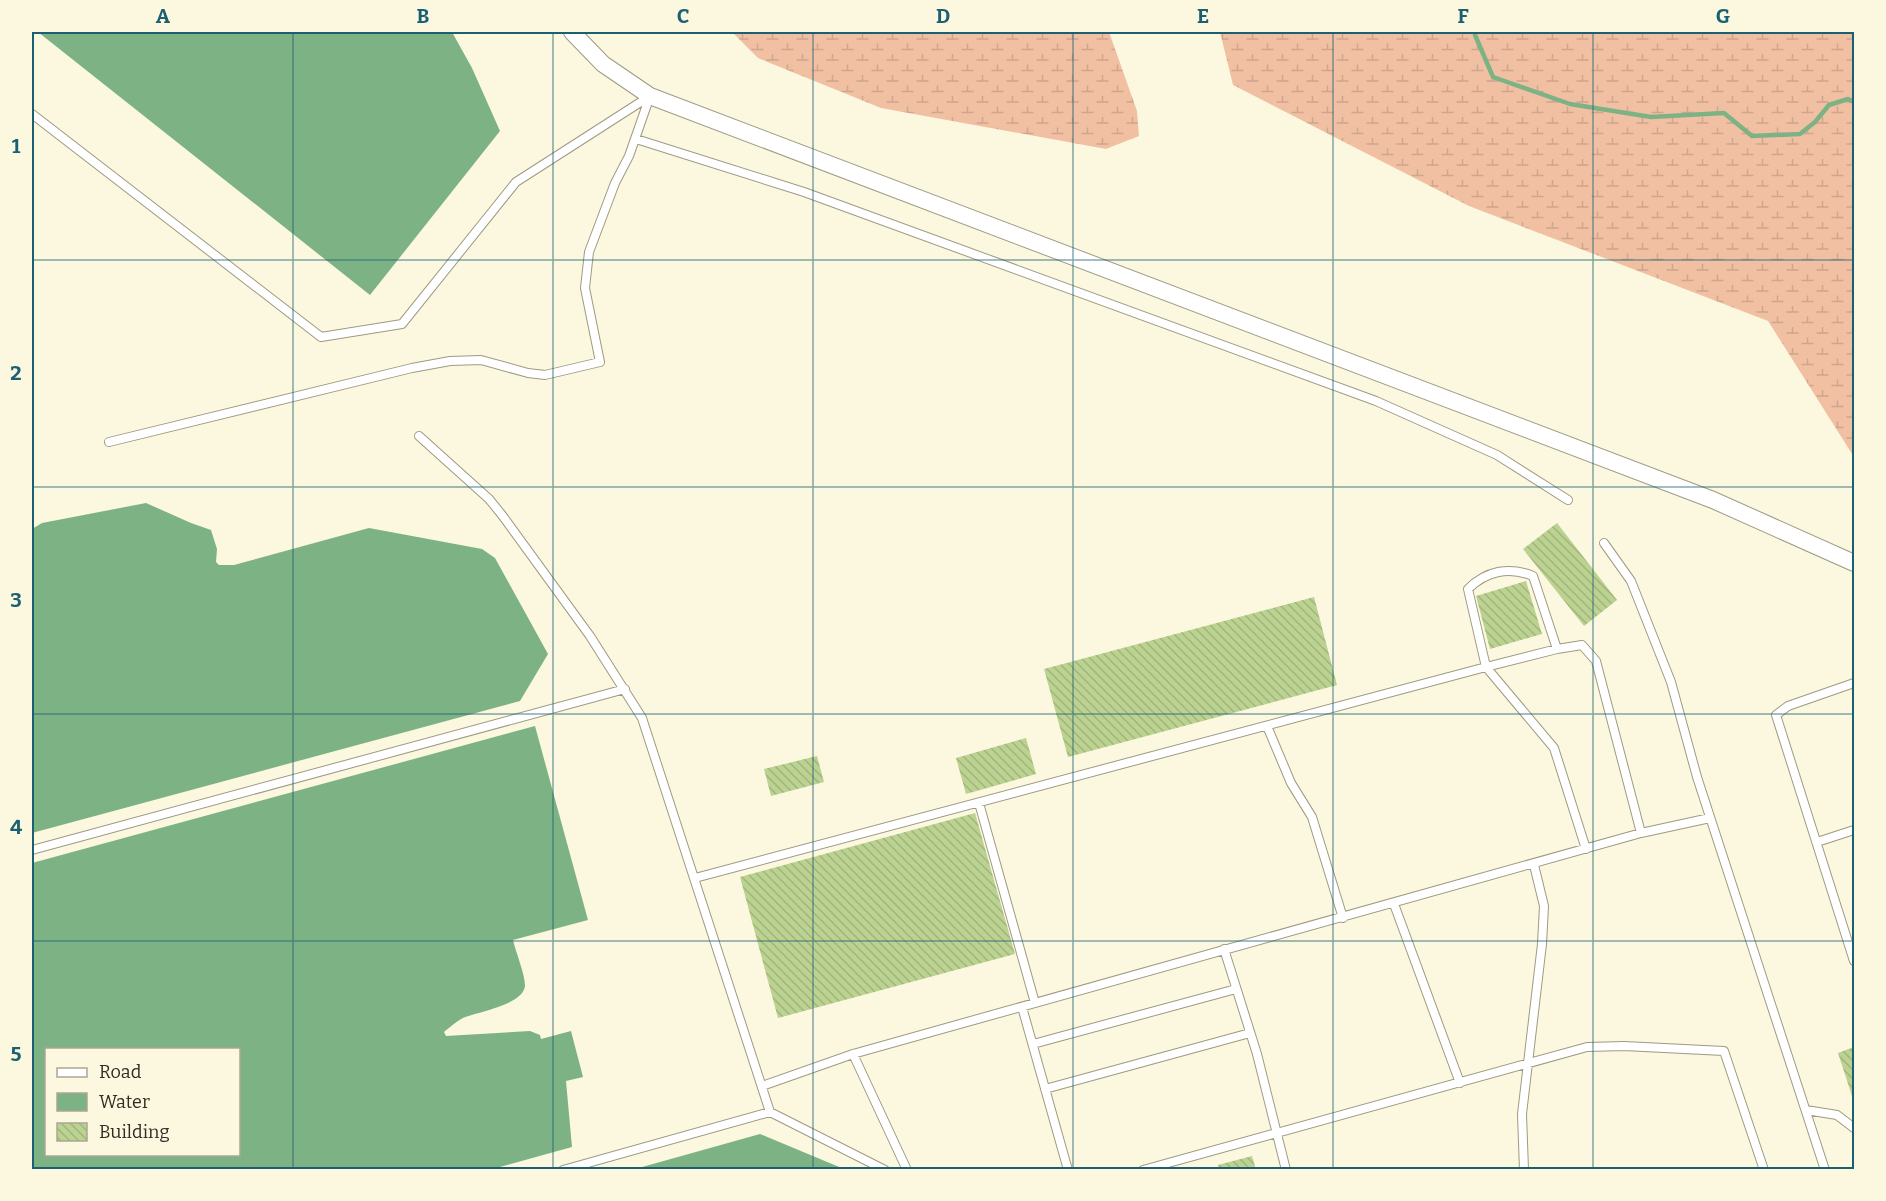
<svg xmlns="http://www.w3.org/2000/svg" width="1886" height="1201" font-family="Bitter,serif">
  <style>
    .wetland { fill: url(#wetland-marsh) }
    .water { fill: #7db384; fill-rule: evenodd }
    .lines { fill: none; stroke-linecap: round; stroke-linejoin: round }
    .stream { stroke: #7db384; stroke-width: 4.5 }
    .building { fill: url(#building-back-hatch) }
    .service-casing { stroke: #9e9a83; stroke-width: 10 }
    .minor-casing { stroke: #9e9a83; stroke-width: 18 }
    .service { stroke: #fff; stroke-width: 8 }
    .minor { stroke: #fff; stroke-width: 16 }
    .grid { fill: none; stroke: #1b6072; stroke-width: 1.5; stroke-opacity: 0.55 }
    .neatline { fill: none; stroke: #1b6072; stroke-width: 2 }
    .grid-label { font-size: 20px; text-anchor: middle; font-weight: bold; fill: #1b6072 }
  </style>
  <defs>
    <pattern id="wetland-marsh" width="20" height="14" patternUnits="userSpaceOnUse" patternTransform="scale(1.5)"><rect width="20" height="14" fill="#f1c0a2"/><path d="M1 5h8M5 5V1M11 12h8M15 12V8" fill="none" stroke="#cfa58b"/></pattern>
    <pattern id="building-back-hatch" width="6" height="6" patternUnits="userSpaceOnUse" patternTransform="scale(1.5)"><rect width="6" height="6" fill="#bbd291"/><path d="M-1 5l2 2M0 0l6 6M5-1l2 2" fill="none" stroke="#a1b57d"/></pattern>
  </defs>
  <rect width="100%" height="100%" fill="#fcf8df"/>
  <!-- wetland -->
  <path class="wetland" d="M 732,32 L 1109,32 L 1137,111 L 1139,136 L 1106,149 L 881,108 L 758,58 Z
    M 1220,32 L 1854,32 L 1854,457 L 1768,321 L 1469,206 L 1233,85 Z"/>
  <!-- water -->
  <path class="water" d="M 38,32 L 452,32 L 472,68 L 500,131 L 370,295 Z
    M 146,503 L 191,523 L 211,530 L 217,549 L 216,562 L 219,565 L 234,565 L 369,528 L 482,549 L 495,558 L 548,654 L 520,701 L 32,833 L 32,529 L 42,523 Z
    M 535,726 L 588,920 L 513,940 C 516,953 525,974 525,986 C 523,1005 477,1012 463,1018 C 457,1021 450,1027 444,1032 L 446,1036 L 530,1031 L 540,1035 L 541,1039 L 571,1031 L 583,1077 L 566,1081 L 572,1147 L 489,1170 L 32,1169 L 32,863 ZM 46,1050 L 238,1050 L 238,1154 L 46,1154 Z
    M 760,1134 L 844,1169 L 635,1169 Z"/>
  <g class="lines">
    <!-- stream -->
    <path class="stream" d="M 1475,35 L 1493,77 L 1570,104 L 1651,117 L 1724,113 L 1752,136 L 1800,134 L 1815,122 L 1829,105 L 1848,99 L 1854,102"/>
  </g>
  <!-- building -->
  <path class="building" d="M 1557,523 L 1617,600 L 1584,626 L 1523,549 Z
    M 1526,581 L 1542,634 L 1490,649 L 1476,596 Z
    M 1314,597 L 1337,685 L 1068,757 L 1044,669 Z
    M 1026,738 L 1036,774 L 966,794 L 956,758 Z
    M 817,756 L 824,782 L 771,796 L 764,769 Z
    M 975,813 L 1015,954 L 778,1018 L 740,877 Z
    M 1854,1047 L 1854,1095 L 1852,1096 L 1838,1053 Z
    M 1252,1156 L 1256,1170 L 1219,1170 L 1218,1165 Z"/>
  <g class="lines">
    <defs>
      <path id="service" d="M 32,114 L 321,337 L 402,324 L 516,182 L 650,96
        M 636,139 L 804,192 L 1376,401 L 1497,455 L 1568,500
        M 419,436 L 489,499 L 502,515 L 590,636 L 642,718 L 770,1112
        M 109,442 L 412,368 L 450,361 L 481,360 L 528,373 L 545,375 L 600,362 L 585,288 L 589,252 L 615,183 L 629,156 L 650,96
        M 1604,543 L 1631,581 L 1671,682 L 1697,777 L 1825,1170
        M 1557,649 L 1533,576 C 1509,566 1486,571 1468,589 L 1486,667 L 1554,748 L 1586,849
        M 1854,683 L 1788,706 L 1776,715 L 1854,961
        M 1267,726 L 1291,783 L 1312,817 L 1343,918
        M 979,803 L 1035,1003
        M 1817,842 L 1854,830
        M 32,850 L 625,689
        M 695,878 L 1486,667 L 1557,649 L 1582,645 L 1596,661 L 1641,833
        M 1394,904 L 1460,1083
        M 1224,949 L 1257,1054 L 1286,1170
        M 1022,1007 L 1068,1170
        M 1033,1044 L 1236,989
        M 853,1054 L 907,1170
        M 762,1086 L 853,1054 L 1641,833 L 1710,818
        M 1045,1089 L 1250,1033
        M 1806,1110 L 1837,1115 L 1854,1128
        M 563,1170 L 770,1112 L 885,1170
        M 1143,1170 L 1587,1047 L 1624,1046 L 1724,1051 L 1764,1170
        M 1524,1170 L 1522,1114 L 1542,944 L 1544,906 L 1534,865"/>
      <path id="minor" d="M 572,32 L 603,64 L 650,96 L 1713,500 L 1854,563"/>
    </defs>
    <!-- service casing -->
    <use href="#service" class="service-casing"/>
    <!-- minor casing -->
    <use href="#minor" class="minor-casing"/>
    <!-- service -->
    <use href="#service" class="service"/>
    <!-- minor -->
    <use href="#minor" class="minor"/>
  </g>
  <!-- grid -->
  <path class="grid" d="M 293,32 L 293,1170M 553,32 L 553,1170M 813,32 L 813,1170M 1073,32 L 1073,1170M 1333,32 L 1333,1170M 1593,32 L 1593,1170M 32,260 L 1854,260M 32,487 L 1854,487M 32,714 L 1854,714M 32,941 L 1854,941"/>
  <!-- border -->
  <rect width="1886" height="1201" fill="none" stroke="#fcf8df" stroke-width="66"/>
  <!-- legend -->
  <rect x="45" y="1048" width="195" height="108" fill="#fcf8df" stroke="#aaa794" stroke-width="1.5"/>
  <rect x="57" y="1068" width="30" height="9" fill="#ffffff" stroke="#aaa794" stroke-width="1.5"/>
  <text x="99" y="1078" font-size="18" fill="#2f2d24">Road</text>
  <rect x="57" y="1093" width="30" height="18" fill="#7db384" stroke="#aaa794" stroke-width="1.5"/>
  <text x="99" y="1108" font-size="18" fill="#2f2d24">Water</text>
  <rect x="57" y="1123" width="30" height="18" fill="url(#building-back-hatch)" stroke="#aaa794" stroke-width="1.5"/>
  <text x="99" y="1138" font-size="18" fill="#2f2d24">Building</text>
  <rect x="33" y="33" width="1820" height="1135" class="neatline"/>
  <g class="grid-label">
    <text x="163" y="23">A</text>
    <text x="423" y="23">B</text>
    <text x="683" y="23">C</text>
    <text x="943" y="23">D</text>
    <text x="1203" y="23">E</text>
    <text x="1463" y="23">F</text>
    <text x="1723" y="23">G</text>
    <text x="16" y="153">1</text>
    <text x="16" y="380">2</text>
    <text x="16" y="607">3</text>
    <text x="16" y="834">4</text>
    <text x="16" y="1061">5</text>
  </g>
</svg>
